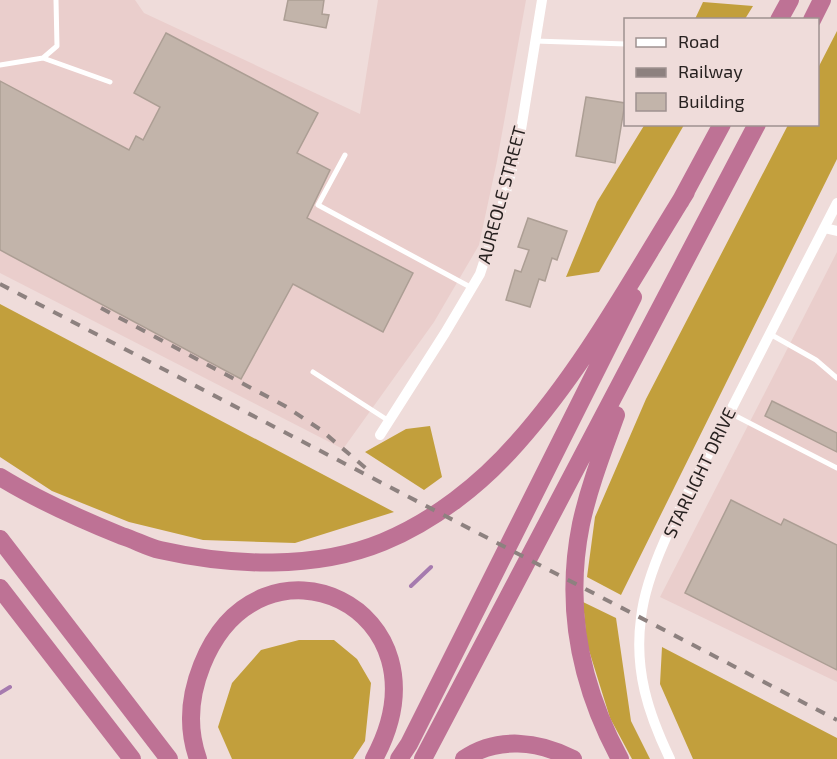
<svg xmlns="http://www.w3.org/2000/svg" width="837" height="759" font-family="'Exo 2',sans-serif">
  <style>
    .built { fill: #eacecc }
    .forest { fill: #c29f3c }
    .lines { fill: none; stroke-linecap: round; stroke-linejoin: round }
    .stream { stroke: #a67baf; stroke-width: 4 }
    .building { fill: #c2b4aa; stroke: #ac9e94; stroke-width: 1.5 }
    .service { stroke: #fff; stroke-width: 5 }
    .minor { stroke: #fff; stroke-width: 10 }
    .motorway { stroke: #be7295; stroke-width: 18 }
    .rail { stroke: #8d817f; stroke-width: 4; stroke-dasharray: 10 10; stroke-linecap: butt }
    .labels { text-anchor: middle; stroke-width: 5; stroke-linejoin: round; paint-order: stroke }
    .street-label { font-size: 18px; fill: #272120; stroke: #efdcda }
  </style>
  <rect width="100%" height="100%" fill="#efdcda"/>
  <!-- built -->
  <path class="built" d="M 0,0 L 135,0 L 144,13 L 360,114 L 378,0 L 526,0 L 497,161 L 479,245 L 434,322 L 343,449 L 0,273 Z
    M 837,252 L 837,682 L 660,597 Z"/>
  <!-- forest -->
  <path class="forest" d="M 703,2 L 753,6 L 745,19 L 695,19 Z
    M 837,31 L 837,159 L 621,595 L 587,577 L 595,517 L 646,399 L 788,125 L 818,124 L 818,68 Z
    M 645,124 L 684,125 L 599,272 L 566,277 L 597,202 Z
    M 0,304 L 394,512 L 295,543 L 203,540 L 129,522 L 52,491 L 0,457 Z
    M 430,426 L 442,477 L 424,490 L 365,452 L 406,429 Z
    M 583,602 L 616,618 L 631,721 L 650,759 L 632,759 L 610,718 L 587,644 Z
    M 299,640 L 334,640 L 357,659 L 371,683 L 365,741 L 353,759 L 232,759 L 218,727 L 232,683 L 261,650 Z
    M 662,647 L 837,738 L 837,759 L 693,759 L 660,684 Z"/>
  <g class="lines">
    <!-- stream -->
    <path class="stream" d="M 411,586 L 431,567
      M 0,693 L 10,687"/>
  </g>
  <!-- building -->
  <path class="building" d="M 288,0 L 324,0 L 322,14 L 329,15 L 326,28 L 284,20 Z
    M 166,33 L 318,113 L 297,153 L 330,170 L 307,218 L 413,273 L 383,332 L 293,284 L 241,379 L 0,250 L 0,81 L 129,150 L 136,136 L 143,140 L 160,107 L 134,93 Z
    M 586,97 L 625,103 L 615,163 L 576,156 Z
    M 528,218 L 567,231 L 557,260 L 552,258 L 545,281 L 539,279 L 530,307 L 506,300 L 515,270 L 521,272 L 529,250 L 518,247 Z
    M 772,401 L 837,433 L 837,452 L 765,416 Z
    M 731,500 L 781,525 L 784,519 L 837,545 L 837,670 L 685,593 Z"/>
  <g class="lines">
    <!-- service -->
    <path class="service" d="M 535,41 L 626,44
      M 43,58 L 110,82
      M 0,65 L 43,58 L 57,46 L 56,0
      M 345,155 L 318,205 L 472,288
      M 770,334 L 816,360 L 837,378
      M 313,372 L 389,421
      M 730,413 L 837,468"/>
    <!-- minor -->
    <path class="minor" d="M 824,228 L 837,231
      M 380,435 L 445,333 L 480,274 L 502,207 L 519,142 L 542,0
      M 670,759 C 648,713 634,670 641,618 C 647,564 687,495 712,447 C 754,365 795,284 837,203"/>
    <!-- motorway -->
    <path class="motorway" d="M 779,20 L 790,0
      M 812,20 L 822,0
      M 680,202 L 722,124
      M 616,415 C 603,451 589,487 581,524 C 564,608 580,685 620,759
      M 0,477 C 39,501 80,519 122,536 C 135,540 147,547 160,550 C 231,566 315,570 383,542 C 434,521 481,484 517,443 C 584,368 633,277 686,192
      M 0,539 L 169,759
      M 0,588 L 132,759
      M 198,759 C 187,728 190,695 202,665 C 260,519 456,607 374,759
      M 399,759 L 409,744 L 633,297
      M 423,759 L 757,124
      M 464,759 C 497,736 539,741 573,759"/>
    <!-- rail -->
    <path class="rail" d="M 0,284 L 837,720
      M 101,308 L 285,406 L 321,430 L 369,471"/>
  </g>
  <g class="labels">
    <!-- street labels -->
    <g class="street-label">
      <text transform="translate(502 195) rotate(-75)" y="6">AUREOLE STREET</text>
      <text transform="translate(700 473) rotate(-64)" y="6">STARLIGHT DRIVE</text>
    </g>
  </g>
  <!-- legend -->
  <rect x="624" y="18" width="195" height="108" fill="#efdcda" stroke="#9f9190" stroke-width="1.5"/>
  <rect x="636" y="38" width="30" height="9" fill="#ffffff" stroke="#9f9190" stroke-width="1.5"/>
  <text x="678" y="48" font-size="18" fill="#272120">Road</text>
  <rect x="636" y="68" width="30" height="9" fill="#8d817f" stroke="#9f9190" stroke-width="1.5"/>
  <text x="678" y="78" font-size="18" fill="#272120">Railway</text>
  <rect x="636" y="93" width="30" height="18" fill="#c2b4aa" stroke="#9f9190" stroke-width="1.5"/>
  <text x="678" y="108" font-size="18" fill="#272120">Building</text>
</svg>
